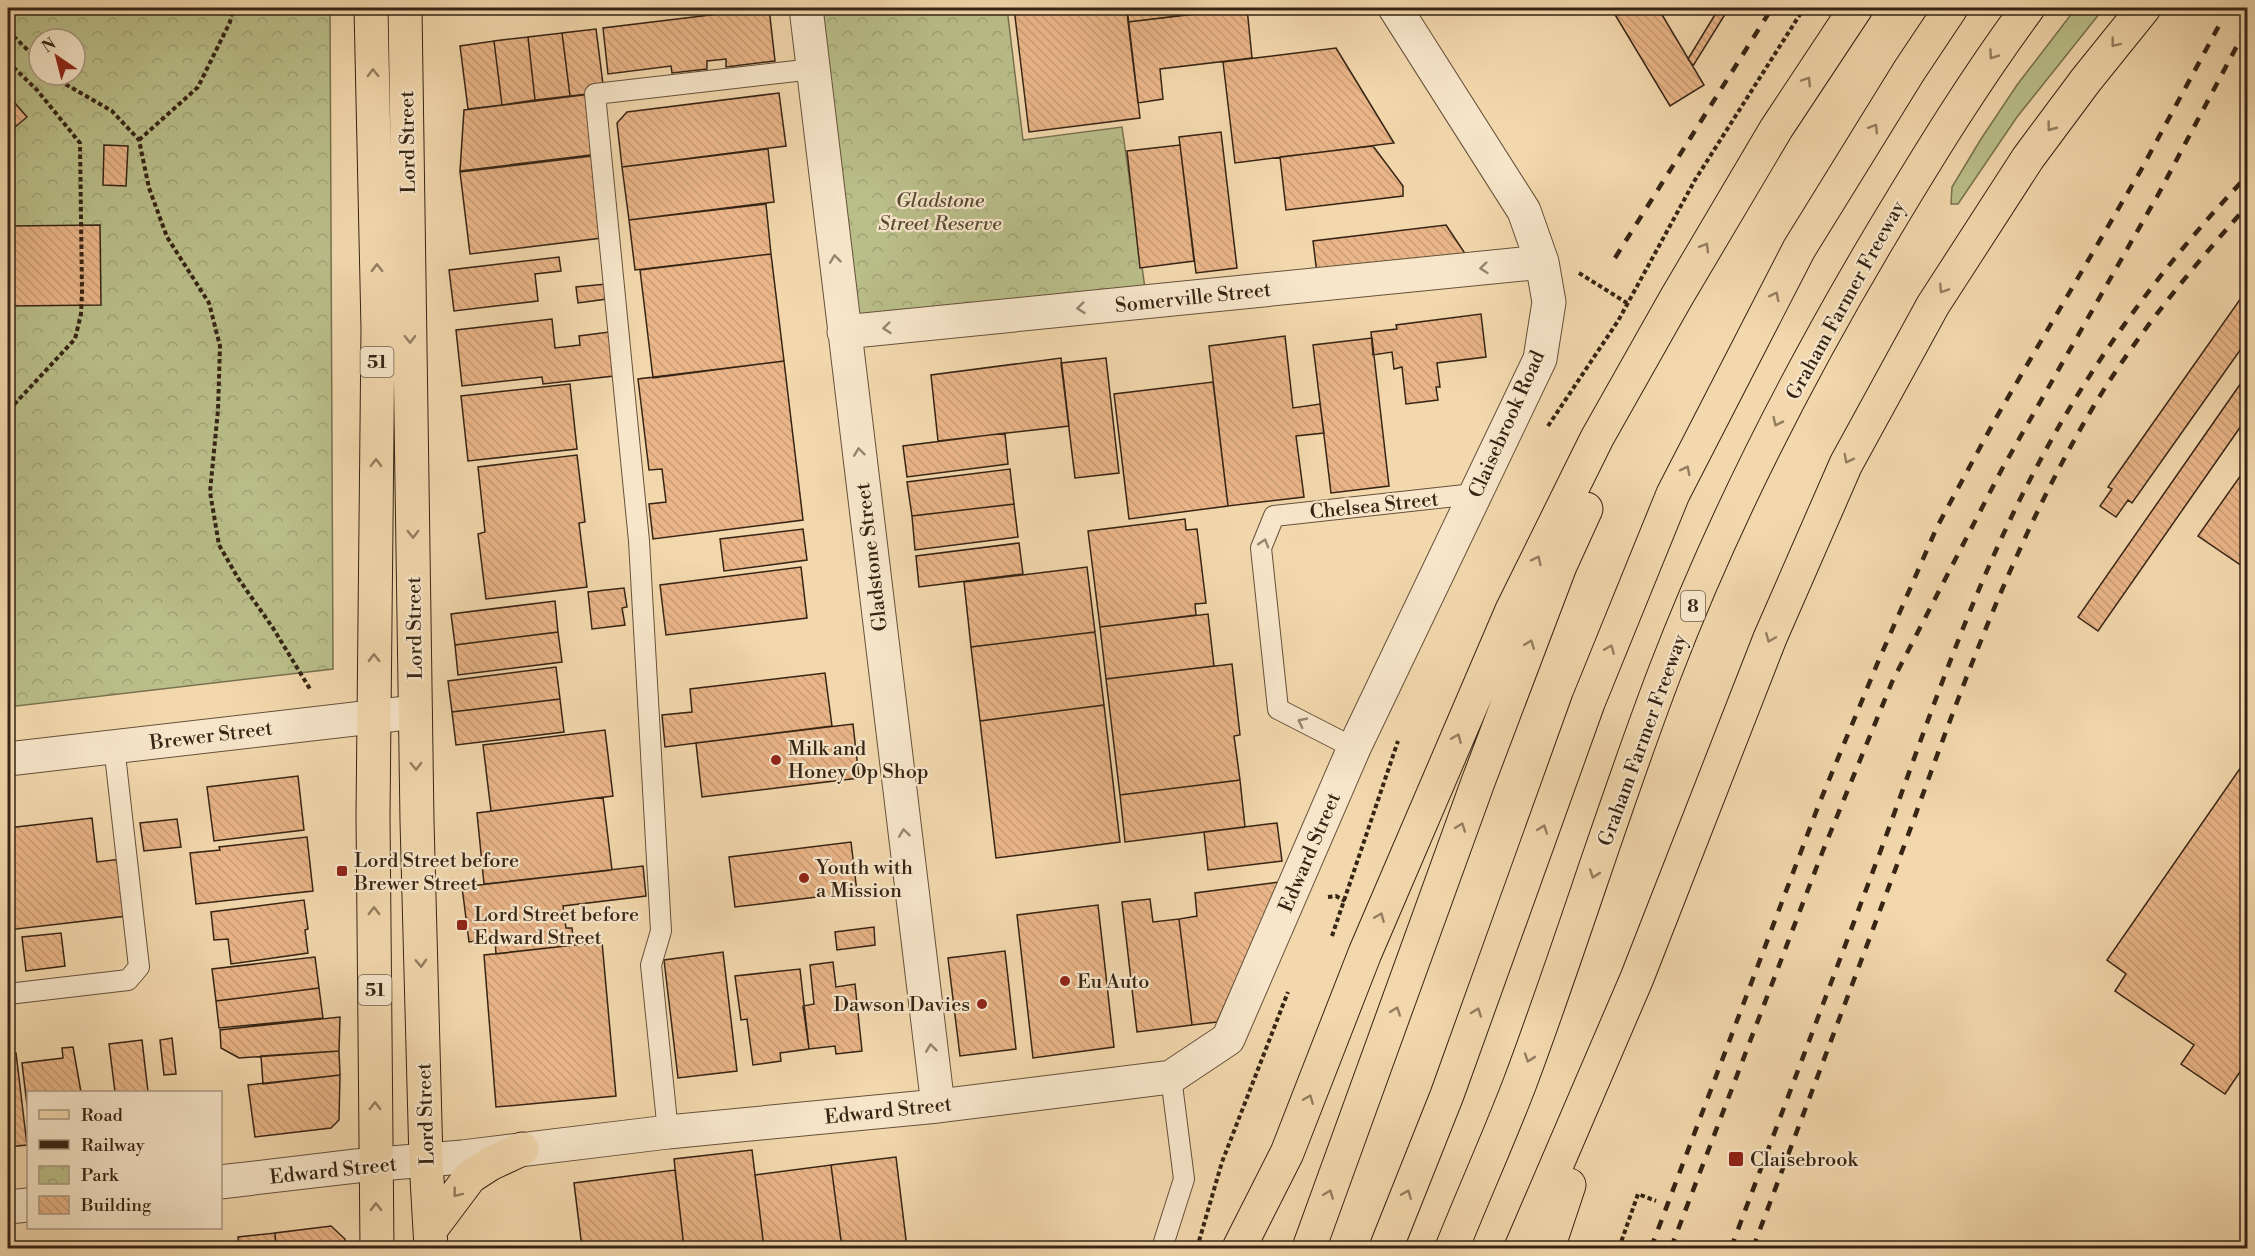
<svg xmlns="http://www.w3.org/2000/svg" width="2255" height="1256" font-family="'Libre Bodoni',serif">
  <style>
    .grass { fill: #babf8a; stroke: #78724f; stroke-width: 1.5 }
    .park { fill: url(#park-crowns); stroke: #78724f; stroke-width: 1.5; fill-rule: evenodd }
    .building { fill: url(#building-back-hatch); stroke: #362414; stroke-width: 1.5 }
    .lines { fill: none; stroke-linecap: round; stroke-linejoin: round }
    .service-casing { stroke: #65513a; stroke-width: 22 }
    .minor-casing { stroke: #65513a; stroke-width: 35 }
    .primary-casing { stroke: #362414; stroke-width: 35 }
    .motorway-casing { stroke: #362414; stroke-width: 35 }
    .path { stroke: #362414; stroke-width: 4; stroke-dasharray: 4.5 3; stroke-linecap: butt }
    .service { stroke: #f7e6ca; stroke-width: 20 }
    .minor { stroke: #f7e6ca; stroke-width: 33 }
    .primary { stroke: #f3d8ad; stroke-width: 33 }
    .motorway { stroke: #f3d8ad; stroke-width: 33 }
    .rail { stroke: #362414; stroke-width: 4.5; stroke-dasharray: 10 10; stroke-linecap: butt }
    .oneway { stroke: #947e60 }
    .oneway2 { stroke: #96856f }
    .poi-dot { fill: #8f2418; stroke: #f7e6ca; stroke-width: 2 }
    .labels { text-anchor: middle; stroke-width: 4.5; stroke-linejoin: round; paint-order: stroke }
    .shield { fill: #f7e6ca; stroke: #705e4b; stroke-width: 1.5 }
    .shield-label { font-size: 18px; font-weight: bold; fill: #362414 }
    .street-label { font-size: 20px; fill: #362414; stroke: #f7e6ca }
    .park-label { font-size: 20px; font-style: italic; fill: #574b32; stroke: #f7e6ca }
    .poi-label { font-size: 20px; fill: #362414; stroke: #f7e6ca; text-anchor: start }
  </style>
  <defs>
    <pattern id="park-crowns" width="20" height="18" patternUnits="userSpaceOnUse" patternTransform="scale(1.5)"><rect width="20" height="18" fill="#babf8a"/><path d="M2 6a3 3 0 1 1 6 0M12 15a3 3 0 1 1 6 0" fill="none" stroke="#a0a476"/></pattern>
    <pattern id="building-back-hatch" width="6" height="6" patternUnits="userSpaceOnUse" patternTransform="scale(1.5)"><rect width="6" height="6" fill="#eab588"/><path d="M-1 5l2 2M0 0l6 6M5-1l2 2" fill="none" stroke="#c99c74"/></pattern>
  </defs>
  <rect width="100%" height="100%" fill="#f3d8ad"/>
  <filter id="stains"><feTurbulence type="fractalNoise" baseFrequency=".00333" numOctaves="4"/><feColorMatrix values="0 0 0 0 .2 0 0 0 0 .09 0 0 0 0 .02 0 0 0 .5 -.17"/></filter>
  <radialGradient id="worn" r=".72"><stop offset=".6" stop-color="#630" stop-opacity="0"/><stop offset="1" stop-color="#630" stop-opacity=".3"/></radialGradient>
  <!-- grass -->
  <path class="grass" d="M 2076,8 L 2104,8 L 2017,117 L 1958,204 L 1951,204 L 1952,187 L 1981,139 L 2017,85 Z"/>
  <!-- park -->
  <path class="park" d="M 8,8 L 330,8 L 333,669 L 8,707 ZM 39,39 L 75,39 L 75,75 L 39,75 Z
    M 806,8 L 1007,8 L 1023,140 L 1122,127 L 1147,302 L 844,332 Z"/>
  <!-- building -->
  <path class="building" d="M 769,8 L 775,61 L 726,67 L 726,59 L 707,61 L 707,69 L 672,73 L 671,66 L 608,74 L 603,28 Z
    M 1014,8 L 1127,8 L 1140,118 L 1029,132 Z
    M 1127,8 L 1209,8 L 1209,12 L 1128,22 Z
    M 1247,8 L 1252,58 L 1160,69 L 1163,99 L 1138,103 L 1128,22 Z
    M 1611,8 L 1658,8 L 1704,85 L 1670,106 Z
    M 1719,8 L 1729,8 L 1693,66 L 1688,59 Z
    M 596,29 L 604,92 L 570,96 L 562,33 Z
    M 562,33 L 570,96 L 535,100 L 528,37 Z
    M 528,37 L 535,100 L 502,105 L 494,41 Z
    M 494,41 L 502,105 L 468,109 L 460,46 Z
    M 1336,48 L 1394,143 L 1235,163 L 1223,62 Z
    M 779,93 L 786,146 L 622,167 L 617,123 L 627,112 Z
    M 591,94 L 599,154 L 460,171 L 464,110 Z
    M 8,95 L 27,117 L 8,133 Z
    M 1221,132 L 1237,268 L 1196,273 L 1179,137 Z
    M 104,145 L 128,146 L 126,186 L 103,185 Z
    M 1180,145 L 1194,261 L 1140,268 L 1127,151 Z
    M 1373,146 L 1403,186 L 1403,196 L 1286,210 L 1280,157 Z
    M 768,149 L 774,202 L 629,220 L 622,167 Z
    M 592,156 L 602,238 L 470,254 L 460,172 Z
    M 766,204 L 771,254 L 635,270 L 629,220 Z
    M 100,225 L 101,305 L 10,306 L 9,226 Z
    M 1446,225 L 1464,252 L 1464,256 L 1317,274 L 1313,241 Z
    M 771,254 L 784,361 L 653,378 L 640,270 Z
    M 559,257 L 561,271 L 535,274 L 538,301 L 454,311 L 449,270 Z
    M 606,284 L 607,299 L 578,303 L 576,287 Z
    M 2248,288 L 2248,339 L 2132,503 L 2128,500 L 2116,517 L 2100,506 L 2112,489 L 2108,487 Z
    M 1481,314 L 1486,357 L 1437,363 L 1440,387 L 1436,387 L 1438,400 L 1406,404 L 1402,367 L 1394,369 L 1392,352 L 1373,355 L 1371,332 L 1397,329 L 1396,325 Z
    M 552,319 L 555,348 L 580,345 L 579,336 L 609,332 L 614,376 L 543,384 L 542,377 L 462,386 L 456,330 Z
    M 1285,336 L 1293,408 L 1320,404 L 1324,433 L 1296,436 L 1304,497 L 1228,506 L 1209,346 Z
    M 1372,338 L 1389,486 L 1331,493 L 1313,345 Z
    M 1061,358 L 1069,426 L 938,441 L 931,375 Z
    M 1106,358 L 1119,473 L 1075,478 L 1061,363 Z
    M 784,361 L 803,520 L 653,539 L 649,504 L 666,502 L 662,469 L 649,470 L 638,379 Z
    M 2248,373 L 2248,416 L 2098,631 L 2078,617 Z
    M 1213,382 L 1228,506 L 1129,519 L 1114,394 Z
    M 570,384 L 577,449 L 468,461 L 461,396 Z
    M 1005,433 L 1008,464 L 907,477 L 903,446 Z
    M 577,455 L 585,522 L 579,523 L 587,587 L 486,599 L 478,534 L 485,532 L 478,467 Z
    M 2248,465 L 2248,570 L 2198,536 Z
    M 1010,469 L 1014,504 L 912,516 L 907,482 Z
    M 1014,504 L 1018,537 L 915,550 L 912,516 Z
    M 1185,519 L 1186,530 L 1197,529 L 1206,603 L 1195,604 L 1196,615 L 1100,627 L 1088,531 Z
    M 803,529 L 807,560 L 724,571 L 720,539 Z
    M 1019,543 L 1023,574 L 919,587 L 916,556 Z
    M 801,567 L 807,618 L 666,635 L 660,585 Z
    M 1087,567 L 1095,632 L 971,647 L 964,582 Z
    M 624,588 L 627,607 L 622,608 L 625,625 L 592,629 L 588,592 Z
    M 555,601 L 558,632 L 455,645 L 451,614 Z
    M 1208,614 L 1214,666 L 1106,679 L 1100,627 Z
    M 558,632 L 562,662 L 458,675 L 455,645 Z
    M 1095,632 L 1104,705 L 980,721 L 971,647 Z
    M 1232,664 L 1240,735 L 1234,736 L 1240,780 L 1120,795 L 1106,679 Z
    M 556,667 L 560,699 L 452,712 L 448,681 Z
    M 825,673 L 832,726 L 665,747 L 662,715 L 692,712 L 690,689 Z
    M 560,699 L 564,732 L 456,745 L 452,712 Z
    M 1104,705 L 1120,842 L 996,858 L 980,721 Z
    M 853,724 L 859,778 L 702,797 L 696,743 Z
    M 605,730 L 613,796 L 491,811 L 483,745 Z
    M 2248,757 L 2248,1060 L 2225,1094 L 2181,1064 L 2194,1045 L 2115,991 L 2126,974 L 2107,960 Z
    M 298,776 L 304,830 L 214,841 L 207,787 Z
    M 1240,780 L 1245,827 L 1125,842 L 1120,795 Z
    M 603,797 L 612,870 L 484,884 L 477,813 Z
    M 92,818 L 97,862 L 121,859 L 127,916 L 8,930 L 8,828 Z
    M 177,819 L 181,847 L 144,851 L 140,823 Z
    M 1277,823 L 1282,861 L 1208,870 L 1204,832 Z
    M 307,837 L 313,891 L 196,904 L 190,853 L 220,850 L 219,847 Z
    M 851,842 L 857,892 L 735,907 L 729,857 Z
    M 643,866 L 646,896 L 563,906 L 566,928 L 572,928 L 574,945 L 496,954 L 495,939 L 469,942 L 462,887 Z
    M 1280,882 L 1217,1022 L 1192,1025 L 1179,919 L 1197,916 L 1195,893 Z
    M 1150,899 L 1153,922 L 1179,919 L 1192,1025 L 1137,1032 L 1122,902 Z
    M 304,900 L 308,929 L 305,930 L 308,953 L 231,964 L 228,939 L 214,940 L 211,912 Z
    M 1098,905 L 1114,1047 L 1033,1058 L 1017,915 Z
    M 874,927 L 875,945 L 837,950 L 835,932 Z
    M 61,933 L 65,966 L 26,971 L 22,937 Z
    M 602,942 L 616,1096 L 496,1107 L 484,955 Z
    M 1005,951 L 1016,1049 L 960,1056 L 948,958 Z
    M 723,952 L 737,1071 L 678,1078 L 664,960 Z
    M 315,957 L 319,988 L 216,1001 L 212,969 Z
    M 833,962 L 836,987 L 855,984 L 862,1051 L 836,1054 L 835,1046 L 809,1049 L 803,1006 L 814,1004 L 810,965 Z
    M 800,969 L 809,1049 L 780,1053 L 781,1061 L 753,1065 L 747,1019 L 741,1020 L 735,976 Z
    M 319,988 L 323,1018 L 219,1028 L 216,1001 Z
    M 340,1017 L 339,1051 L 239,1058 L 221,1048 L 220,1030 Z
    M 172,1038 L 176,1074 L 164,1075 L 160,1040 Z
    M 142,1040 L 148,1092 L 115,1092 L 109,1044 Z
    M 73,1047 L 81,1092 L 28,1092 L 28,1114 L 22,1063 L 63,1058 L 62,1048 Z
    M 339,1051 L 340,1075 L 263,1084 L 261,1056 Z
    M 16,1053 L 27,1145 L 8,1147 L 8,1054 Z
    M 340,1075 L 339,1120 L 331,1128 L 255,1137 L 248,1085 Z
    M 752,1150 L 764,1248 L 684,1248 L 674,1159 Z
    M 896,1157 L 907,1248 L 842,1248 L 831,1165 Z
    M 831,1165 L 842,1248 L 764,1248 L 755,1175 Z
    M 675,1170 L 684,1248 L 582,1248 L 574,1183 Z
    M 331,1226 L 345,1239 L 346,1248 L 276,1248 L 275,1233 Z
    M 275,1233 L 276,1248 L 239,1248 L 238,1237 Z"/>
  <g class="lines">
    <defs>
      <path id="service" d="M 1354,748 L 1278,709 L 1261,548 L 1274,516 L 1474,494
        M 8,994 L 128,980 L 139,967 L 114,746
        M 668,1132 L 651,965 L 661,931 L 639,541 L 595,94 L 813,69
        M 1162,1248 L 1184,1179 L 1171,1077"/>
      <path id="minor" d="M 806,8 L 938,1106
        M 844,332 L 1542,262
        M 8,759 L 415,712
        M 220,1182 L 356,1166 L 462,1157 L 668,1132 L 938,1106 L 1171,1077 L 1228,1039 L 1354,748 L 1540,359 L 1549,302 L 1542,262 L 1524,211 L 1395,8
        M 8,1207 L 28,1205"/>
      <path id="primary" d="M 371,8 L 378,329 L 373,816 L 377,1248
        M 405,8 L 417,821 L 426,1161 L 431,1248
        M 431,1229 L 470,1177 L 490,1164 L 522,1149"/>
      <path id="motorway" d="M 1239,1248 L 1287,1153 L 1365,953 L 1512,610 L 1597,438 L 1676,298 L 1776,129 L 1856,8
        M 1309,1248 L 1478,782 L 1560,566 L 1586,509
        M 1386,1248 L 1447,1095 L 1588,703 L 1673,494 L 1799,249 L 1909,71 L 1951,8
        M 1452,1248 C 1474,1193 1499,1138 1520,1083 C 1571,947 1613,808 1665,672 C 1724,518 1800,370 1885,228 C 1930,153 1976,78 2028,8
        M 1521,1248 L 1637,978 L 1770,638 L 1846,464 L 1933,305 L 2028,158 L 2086,80 L 2144,8
        M 1548,1248 L 1569,1185"/>
    </defs>
    <!-- service casing -->
    <use href="#service" class="service-casing"/>
    <!-- minor casing -->
    <use href="#minor" class="minor-casing"/>
    <!-- primary casing -->
    <use href="#primary" class="primary-casing"/>
    <!-- motorway casing -->
    <use href="#motorway" class="motorway-casing"/>
    <!-- path -->
    <path class="path" d="M 8,31 L 39,61
      M 8,62 L 37,90 L 80,143 L 82,291 L 81,314 L 75,339 L 8,411
      M 54,75 L 60,81 L 112,111 L 139,140 L 149,188 L 167,237 L 209,303 L 220,346 L 218,410 L 210,492 L 219,545 L 238,578 L 273,628 L 310,689
      M 139,140 L 198,87 L 230,22 L 233,8
      M 1579,273 L 1627,303
      M 1548,426 L 1618,321 L 1695,180 L 1804,8
      M 1328,897 L 1336,896 L 1345,901
      M 1332,936 L 1398,741
      M 1686,1246 L 1694,1248
      M 1197,1248 L 1222,1162 L 1288,992
      M 1619,1248 L 1638,1194 L 1656,1201"/>
    <!-- service -->
    <use href="#service" class="service"/>
    <!-- minor -->
    <use href="#minor" class="minor"/>
    <!-- primary -->
    <use href="#primary" class="primary"/>
    <!-- motorway -->
    <use href="#motorway" class="motorway"/>
    <!-- rail -->
    <path class="rail" d="M 1615,258 L 1772,8
      M 1651,1248 L 1819,804 L 1878,662 L 1937,527 L 1996,418 L 2141,170 L 2222,20
      M 1671,1248 L 1822,853 L 1892,682 L 2002,469 L 2159,193 L 2248,25
      M 1731,1248 C 1781,1115 1832,981 1882,847 C 1930,716 1975,580 2042,457 C 2097,354 2168,259 2248,175
      M 1753,1248 C 1804,1112 1856,975 1907,838 C 1960,692 2013,543 2092,409 C 2136,335 2191,269 2248,205"/>
  </g>
  <!-- one-way arrows -->
  <defs><path id="oneway-chevron" d="M-2-3.5L2.5 0L-2 3.5" fill="none" stroke-width="1.6" stroke-linecap="round" stroke-linejoin="round" transform="scale(1.5)"/></defs>
  <g class="oneway">
    <use href="#oneway-chevron" transform="translate(2115 43) rotate(128)"/>
    <use href="#oneway-chevron" transform="translate(1993 55) rotate(125)"/>
    <use href="#oneway-chevron" transform="translate(373 73) rotate(-91)"/>
    <use href="#oneway-chevron" transform="translate(1807 81) rotate(-57)"/>
    <use href="#oneway-chevron" transform="translate(2051 127) rotate(127)"/>
    <use href="#oneway-chevron" transform="translate(1874 128) rotate(-58)"/>
    <use href="#oneway-chevron" transform="translate(1705 247) rotate(-59)"/>
    <use href="#oneway-chevron" transform="translate(377 268) rotate(-91)"/>
    <use href="#oneway-chevron" transform="translate(1943 289) rotate(123)"/>
    <use href="#oneway-chevron" transform="translate(1775 296) rotate(-63)"/>
    <use href="#oneway-chevron" transform="translate(410 339) rotate(89)"/>
    <use href="#oneway-chevron" transform="translate(1777 422) rotate(116)"/>
    <use href="#oneway-chevron" transform="translate(1848 459) rotate(117)"/>
    <use href="#oneway-chevron" transform="translate(376 463) rotate(-89)"/>
    <use href="#oneway-chevron" transform="translate(1686 470) rotate(-63)"/>
    <use href="#oneway-chevron" transform="translate(413 534) rotate(89)"/>
    <use href="#oneway-chevron" transform="translate(1537 560) rotate(-64)"/>
    <use href="#oneway-chevron" transform="translate(1770 638) rotate(112)"/>
    <use href="#oneway-chevron" transform="translate(1530 644) rotate(-69)"/>
    <use href="#oneway-chevron" transform="translate(1610 649) rotate(-68)"/>
    <use href="#oneway-chevron" transform="translate(374 658) rotate(-91)"/>
    <use href="#oneway-chevron" transform="translate(1457 738) rotate(-67)"/>
    <use href="#oneway-chevron" transform="translate(416 766) rotate(89)"/>
    <use href="#oneway-chevron" transform="translate(1461 827) rotate(-70)"/>
    <use href="#oneway-chevron" transform="translate(1543 829) rotate(-70)"/>
    <use href="#oneway-chevron" transform="translate(1594 874) rotate(109)"/>
    <use href="#oneway-chevron" transform="translate(374 911) rotate(-90)"/>
    <use href="#oneway-chevron" transform="translate(1380 917) rotate(-67)"/>
    <use href="#oneway-chevron" transform="translate(421 963) rotate(88)"/>
    <use href="#oneway-chevron" transform="translate(1396 1011) rotate(-70)"/>
    <use href="#oneway-chevron" transform="translate(1477 1012) rotate(-70)"/>
    <use href="#oneway-chevron" transform="translate(1529 1058) rotate(109)"/>
    <use href="#oneway-chevron" transform="translate(1309 1099) rotate(-68)"/>
    <use href="#oneway-chevron" transform="translate(375 1106) rotate(-90)"/>
    <use href="#oneway-chevron" transform="translate(457 1193) rotate(128)"/>
    <use href="#oneway-chevron" transform="translate(1329 1194) rotate(-69)"/>
    <use href="#oneway-chevron" transform="translate(1407 1194) rotate(-68)"/>
    <use href="#oneway-chevron" transform="translate(376 1207) rotate(-91)"/>
  </g>
  <g class="oneway2">
    <use href="#oneway-chevron" transform="translate(835 259) rotate(-97)"/>
    <use href="#oneway-chevron" transform="translate(1484 268) rotate(174)"/>
    <use href="#oneway-chevron" transform="translate(1081 308) rotate(174)"/>
    <use href="#oneway-chevron" transform="translate(887 328) rotate(174)"/>
    <use href="#oneway-chevron" transform="translate(859 452) rotate(-97)"/>
    <use href="#oneway-chevron" transform="translate(1264 543) rotate(-73)"/>
    <use href="#oneway-chevron" transform="translate(1302 722) rotate(-153)"/>
    <use href="#oneway-chevron" transform="translate(904 833) rotate(-97)"/>
    <use href="#oneway-chevron" transform="translate(931 1048) rotate(-97)"/>
  </g>
  <!-- markers -->
  <g class="poi-dot">
    <circle cx="776" cy="760" r="6"/>
    <rect x="336" y="865" width="12" height="12" rx="3"/>
    <circle cx="804" cy="878" r="6"/>
    <rect x="456" y="919" width="12" height="12" rx="3"/>
    <circle cx="1065" cy="981" r="6"/>
    <circle cx="982" cy="1004" r="6"/>
    <rect x="1728" y="1151" width="16" height="16" rx="3"/>
  </g>
  <g class="labels">
    <!-- shield labels -->
    <g class="shield">
      <rect x="360.5" y="347" width="33" height="30" rx="4.5"/>
      <rect x="1681" y="591" width="24" height="30" rx="4.5"/>
      <rect x="358.5" y="975" width="33" height="30" rx="4.5"/>
    </g>
    <g class="shield-label">
      <text x="377" y="368">51</text>
      <text x="1693" y="612">8</text>
      <text x="375" y="996">51</text>
    </g>
    <!-- street labels -->
    <g class="street-label">
      <text transform="translate(407 142) rotate(-91)" y="7">Lord Street</text>
      <text transform="translate(1193 297) rotate(-6)" y="7">Somerville Street</text>
      <text transform="translate(1845 300) rotate(-61)" y="7">Graham Farmer Freeway</text>
      <text transform="translate(1506 424) rotate(-66)" y="7">Claisebrook Road</text>
      <text transform="translate(1374 505) rotate(-6)" y="7">Chelsea Street</text>
      <text transform="translate(871 557) rotate(-97)" y="7">Gladstone Street</text>
      <text transform="translate(414 628) rotate(-91)" y="7">Lord Street</text>
      <text transform="translate(211 735) rotate(-7)" y="7">Brewer Street</text>
      <text transform="translate(1642 740) rotate(-70)" y="7">Graham Farmer Freeway</text>
      <text transform="translate(1309 852) rotate(-67)" y="7">Edward Street</text>
      <text transform="translate(888 1110) rotate(-6)" y="7">Edward Street</text>
      <text transform="translate(425 1114) rotate(-92)" y="7">Lord Street</text>
      <text transform="translate(333 1170) rotate(-6)" y="7">Edward Street</text>
    </g>
    <!-- park labels -->
    <g class="park-label">
      <text x="940" y="207">Gladstone<tspan x="940" dy="23">Street Reserve</tspan></text>
    </g>
    <!-- poi labels -->
    <g class="poi-label">
      <text x="788" y="755">Milk and<tspan x="788" dy="23">Honey Op Shop</tspan></text>
      <text x="354" y="867">Lord Street before<tspan x="354" dy="23">Brewer Street</tspan></text>
      <text x="816" y="874">Youth with<tspan x="816" dy="23">a Mission</tspan></text>
      <text x="474" y="921">Lord Street before<tspan x="474" dy="23">Edward Street</tspan></text>
      <text x="1077" y="988">Eu Auto</text>
      <text x="970" y="1011" text-anchor="end">Dawson Davies</text>
      <text x="1750" y="1166">Claisebrook</text>
    </g>
  </g>
  <!-- margin -->
  <rect width="2255" height="1256" fill="none" stroke="#f3d8ad" stroke-width="30"/>
  <rect x="9" y="9" width="2237" height="1238" fill="none" stroke="#362414" stroke-width="3"/>
  <rect x="15" y="15" width="2225" height="1226" fill="none" stroke="#362414" stroke-width="1.5"/>
  <!-- legend -->
  <rect x="27" y="1091" width="195" height="138" fill="#f7e6ca" stroke="#aa9881" stroke-width="1.5"/>
  <rect x="39" y="1110" width="30" height="9" fill="#f3d8ad" stroke="#aa9881" stroke-width="1.5"/>
  <text x="81" y="1121" font-size="18" fill="#362414">Road</text>
  <rect x="39" y="1140" width="30" height="9" fill="#362414" stroke="#aa9881" stroke-width="1.5"/>
  <text x="81" y="1151" font-size="18" fill="#362414">Railway</text>
  <rect x="39" y="1166" width="30" height="18" fill="url(#park-crowns)" stroke="#aa9881" stroke-width="1.5"/>
  <text x="81" y="1181" font-size="18" fill="#362414">Park</text>
  <rect x="39" y="1196" width="30" height="18" fill="url(#building-back-hatch)" stroke="#aa9881" stroke-width="1.5"/>
  <text x="81" y="1211" font-size="18" fill="#362414">Building</text>
  <!-- north arrow -->
  <g transform="translate(57 57) rotate(325)"><circle r="28" fill="#f7e6ca" stroke="#aa9881" stroke-width="1.5"/>
  <path d="M0-4.5L10 22L0 15L-10 22Z" fill="#8f2418"/>
  <text y="-9" font-size="16" font-weight="bold" text-anchor="middle" fill="#362414">N</text>
  </g>
  <rect width="100%" height="100%" filter="url(#stains)"/>
  <rect width="100%" height="100%" fill="url(#worn)"/>
</svg>
